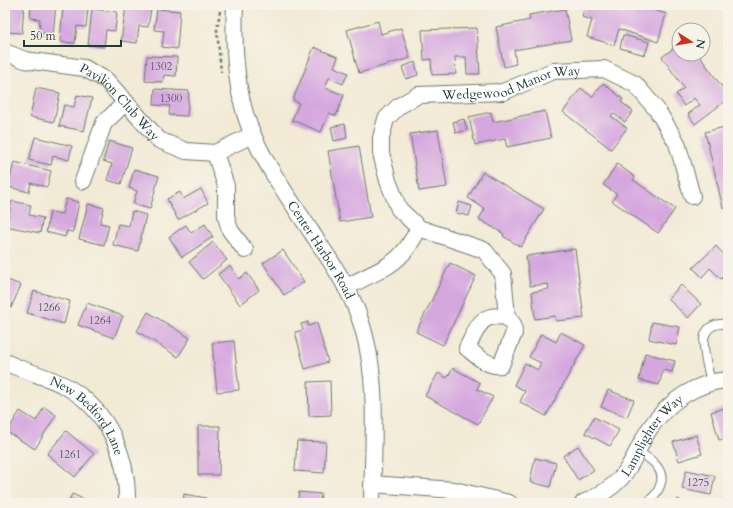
<svg xmlns="http://www.w3.org/2000/svg" width="733" height="508" font-family="Cardo,serif">
  <style>
    .building { fill: #d5a7df }
    .lines { fill: none; stroke-linecap: round; stroke-linejoin: round }
    .service-casing { stroke: #697a6c; stroke-width: 10 }
    .minor-casing { stroke: #697a6c; stroke-width: 18 }
    .path { stroke: #697a6c; stroke-width: 2.5; stroke-dasharray: 3 3; stroke-linecap: butt }
    .service { stroke: #fff; stroke-width: 8 }
    .minor { stroke: #fff; stroke-width: 16 }
    .labels { text-anchor: middle; stroke-width: 3; stroke-linejoin: round; paint-order: stroke }
    .number-label { font-size: 11px; fill: #4c585f }
    .street-label { font-size: 13px; fill: #1f3d34; stroke: #f7f3e8 }
  </style>
  <rect width="100%" height="100%" fill="#f7f3e8"/>
  <filter id="ink" filterUnits="userSpaceOnUse"><feTurbulence type="fractalNoise" baseFrequency=".025" numOctaves="2"/><feDisplacementMap in="SourceGraphic" scale="8" xChannelSelector="R" yChannelSelector="G"/><feConvolveMatrix kernelMatrix="1 2 1 2 8 2 1 2 1" color-interpolation-filters="sRGB"/></filter>
  <filter id="wash" filterUnits="userSpaceOnUse"><feTurbulence type="fractalNoise" baseFrequency=".012" numOctaves="4" result="noise"/><feDisplacementMap in="SourceGraphic" scale="16" xChannelSelector="R" yChannelSelector="G"/><feGaussianBlur stdDeviation="0.9" result="paint"/><feColorMatrix in="noise" values="0 0 0 0 0 0 0 0 0 0 0 0 0 0 0 0 0 1.4 0 .05"/><feComposite in="paint" operator="in"/></filter>
  <g filter="url(#wash)">
    <rect width="100%" height="100%" fill="#f2ead5"/>
    <g id="blocks">
      <!-- building -->
      <path class="building" d="M 5,5 L 24,5 L 22,33 L 5,32 Z
        M 31,5 L 56,5 L 53,35 L 39,33 L 40,19 L 30,18 Z
        M 585,5 L 639,5 L 666,14 L 658,42 L 619,29 L 614,45 L 587,37 L 592,20 L 582,17 Z
        M 721,5 L 728,5 L 728,15 Z
        M 63,6 L 88,9 L 86,27 L 77,26 L 75,43 L 60,42 Z
        M 126,6 L 151,9 L 148,27 L 139,26 L 137,43 L 121,41 Z
        M 92,9 L 117,12 L 115,31 L 106,30 L 104,47 L 88,45 Z
        M 157,9 L 180,11 L 177,49 L 162,47 L 164,31 L 154,30 Z
        M 565,9 L 571,40 L 514,50 L 516,64 L 504,67 L 496,27 L 530,20 L 529,15 Z
        M 378,21 L 381,34 L 401,28 L 410,58 L 359,73 L 347,30 Z
        M 477,28 L 480,74 L 467,74 L 466,57 L 455,57 L 456,74 L 432,75 L 431,59 L 424,60 L 422,30 Z
        M 623,35 L 649,42 L 645,55 L 620,48 Z
        M 679,44 L 679,54 L 698,54 L 728,95 L 728,99 L 695,124 L 688,114 L 700,105 L 694,98 L 684,106 L 676,94 L 684,88 L 662,57 Z
        M 314,47 L 338,57 L 334,67 L 348,73 L 343,84 L 329,78 L 325,88 L 344,95 L 336,116 L 329,113 L 321,132 L 292,120 L 299,103 L 293,100 Z
        M 147,56 L 177,57 L 176,76 L 164,75 L 163,82 L 145,81 Z
        M 415,62 L 418,75 L 406,79 L 402,67 Z
        M 603,83 L 623,99 L 621,102 L 633,111 L 625,122 L 613,113 L 611,116 L 627,128 L 611,149 L 563,112 L 581,88 L 592,97 Z
        M 36,88 L 60,93 L 54,122 L 30,117 Z
        M 155,89 L 189,91 L 187,116 L 169,115 L 170,106 L 154,105 Z
        M 77,95 L 92,98 L 84,131 L 59,126 L 64,105 L 74,107 Z
        M 545,111 L 551,138 L 507,147 L 505,139 L 475,145 L 469,117 L 491,112 L 493,122 Z
        M 464,119 L 467,130 L 456,133 L 453,122 Z
        M 345,124 L 347,138 L 334,141 L 331,127 Z
        M 728,126 L 728,206 L 723,208 L 705,132 Z
        M 438,130 L 447,187 L 419,191 L 410,134 Z
        M 35,137 L 72,146 L 69,160 L 53,156 L 51,165 L 29,160 Z
        M 109,141 L 132,148 L 121,184 L 107,180 L 112,164 L 103,161 Z
        M 359,146 L 371,217 L 340,222 L 328,151 Z
        M 14,162 L 51,171 L 47,187 L 31,183 L 29,192 L 8,187 Z
        M 617,164 L 635,177 L 633,180 L 675,209 L 658,233 L 612,201 L 617,194 L 603,185 Z
        M 134,169 L 159,176 L 150,209 L 133,204 L 137,191 L 129,188 Z
        M 483,172 L 544,209 L 521,247 L 503,236 L 504,234 L 479,219 L 485,209 L 468,198 Z
        M 201,189 L 208,203 L 178,220 L 167,199 L 180,192 L 183,199 Z
        M 66,199 L 79,202 L 73,232 L 67,231 L 65,237 L 46,232 L 50,212 L 62,214 Z
        M 12,201 L 31,205 L 29,215 L 43,218 L 40,233 L 6,226 Z
        M 459,202 L 472,206 L 469,216 L 456,213 Z
        M 88,204 L 104,208 L 100,223 L 109,225 L 104,245 L 79,239 Z
        M 132,211 L 146,215 L 138,251 L 113,245 L 118,224 L 129,226 Z
        M 205,224 L 213,237 L 182,257 L 169,237 L 186,225 L 191,233 Z
        M 213,242 L 227,260 L 203,279 L 189,262 Z
        M 716,246 L 728,259 L 728,272 L 721,279 L 710,268 L 702,277 L 693,268 Z
        M 575,249 L 584,318 L 556,321 L 555,316 L 535,319 L 532,292 L 549,289 L 548,284 L 530,286 L 526,256 Z
        M 283,250 L 304,282 L 284,295 L 263,263 Z
        M 450,263 L 476,276 L 443,345 L 416,332 Z
        M 230,266 L 239,279 L 247,273 L 259,290 L 240,305 L 218,274 Z
        M 5,279 L 21,285 L 11,308 L 5,305 Z
        M 681,285 L 701,304 L 688,318 L 668,299 Z
        M 34,291 L 70,301 L 64,324 L 27,313 Z
        M 87,303 L 123,316 L 114,338 L 78,325 Z
        M 148,312 L 190,338 L 178,357 L 137,331 Z
        M 308,322 L 308,326 L 317,323 L 328,362 L 305,369 L 295,332 L 303,330 L 301,324 Z
        M 652,322 L 680,327 L 676,345 L 649,339 Z
        M 561,332 L 585,345 L 546,416 L 520,402 L 525,391 L 514,385 L 525,363 L 538,370 L 541,363 L 529,357 L 541,334 L 556,342 Z
        M 234,341 L 239,390 L 217,392 L 212,343 Z
        M 645,353 L 675,361 L 672,372 L 663,370 L 659,385 L 639,380 Z
        M 453,368 L 480,383 L 477,389 L 493,397 L 478,424 L 425,396 L 438,373 L 447,378 Z
        M 330,381 L 331,415 L 309,416 L 308,382 Z
        M 608,390 L 634,400 L 627,417 L 601,407 Z
        M 44,407 L 56,415 L 35,449 L 7,432 L 20,411 L 36,421 Z
        M 728,407 L 728,438 L 719,440 L 711,412 Z
        M 594,417 L 619,430 L 610,446 L 585,433 Z
        M 198,426 L 220,426 L 219,475 L 198,475 Z
        M 66,431 L 94,454 L 75,477 L 47,454 Z
        M 696,435 L 702,454 L 679,461 L 673,442 Z
        M 297,441 L 326,442 L 324,473 L 295,471 Z
        M 578,446 L 594,470 L 578,480 L 563,456 Z
        M 535,458 L 556,463 L 550,487 L 530,482 Z
        M 686,470 L 715,476 L 711,495 L 682,489 Z
        M 299,492 L 321,494 L 320,503 L 297,503 Z
        M 72,494 L 92,503 L 68,503 Z
        M 184,494 L 206,498 L 205,503 L 183,503 Z
        M 678,499 L 684,503 L 676,503 Z"/>
    </g>
  </g>
  <g filter="url(#ink)">
    <use href="#blocks" fill-opacity="0" stroke="#697a6c" stroke-width="1"/>
    <g class="lines">
      <defs>
        <path id="service" d="M 711,383 C 707,361 690,321 728,324
          M 637,452 C 651,458 668,471 659,488 C 657,494 651,499 647,503"/>
        <g id="minor">
          <path id="s1" d="M 235,5 C 233,48 235,95 253,135 C 268,170 292,202 312,233 C 328,257 344,280 355,306 C 381,368 373,438 372,503"/>
          <path id="s2" d="M 5,52 L 25,60 L 84,68 L 106,80 L 159,140 L 186,151 L 215,153 L 252,135"/>
          <path d="M 215,153 L 226,186 L 226,216 L 230,230 L 245,250"/>
          <path d="M 83,181 L 104,123 L 126,102"/>
          <path d="M 419,228 L 484,250 L 503,274 L 507,317 L 513,324 L 514,333 L 501,365 C 488,367 477,356 467,348 C 479,326 479,313 507,317"/>
          <path id="s3" d="M 346,288 C 364,276 388,270 402,254 C 409,247 414,237 419,228 L 399,209 L 388,181 L 381,153 L 381,138 L 386,119 L 399,106 L 418,95 L 503,92 L 553,71 L 604,69 L 635,84 L 657,110 L 677,143 L 692,196"/>
          <path id="s4" d="M 5,362 C 25,372 48,376 67,387 C 109,411 128,457 127,503"/>
          <path d="M 372,484 L 454,490 L 509,503"/>
          <path id="s5" d="M 583,503 C 597,497 610,490 621,478 C 634,463 639,444 650,428 C 668,402 696,382 728,380"/>
        </g>
      </defs>
      <!-- service casing -->
      <use href="#service" class="service-casing"/>
      <!-- minor casing -->
      <use href="#minor" class="minor-casing"/>
      <!-- path -->
      <path class="path" d="M 220,11 L 217,30 L 221,72"/>
      <!-- service -->
      <use href="#service" class="service"/>
      <!-- minor -->
      <use href="#minor" class="minor"/>
    </g>
  </g>
  <g class="labels">
    <!-- number labels -->
    <g class="number-label">
      <text x="161" y="70">1302</text>
      <text x="171" y="102">1300</text>
      <text x="49" y="311">1266</text>
      <text x="100" y="324">1264</text>
      <text x="70" y="458">1261</text>
      <text x="698" y="486">1275</text>
    </g>
    <!-- street labels -->
    <g class="street-label">
      <text dy="5" stroke="none"><textPath href="#s3" startOffset="354">Wedgewood Manor Way</textPath></text>
      <text dy="5" stroke="none"><textPath href="#s2" startOffset="131">Pavilion Club Way</textPath></text>
      <text dy="5" stroke="none"><textPath href="#s1" startOffset="266">Center Harbor Road</textPath></text>
      <text dy="5" stroke="none"><textPath href="#s4" startOffset="102">New Bedford Lane</textPath></text>
      <text dy="5" stroke="none"><textPath href="#s5" startOffset="99">Lamplighter Way</textPath></text>
    </g>
  </g>
  <!-- margin -->
  <rect width="733" height="508" fill="none" stroke="#f7f3e8" stroke-width="20"/>
  <!-- north arrow -->
  <g transform="translate(691 42) rotate(102)"><circle r="19" fill="#f7f3e8" stroke="#a1aaa0"/>
  <path d="M0-3L7 15L0 10L-7 15Z" fill="#c8321e"/>
  <text y="-6" font-size="11" font-weight="bold" text-anchor="middle" fill="#1f3d34">N</text>
  </g>
  <!-- scale -->
  <path d="M24 40v6h97v-6" fill="none" stroke="#1f3d34" stroke-width="2"/>
  <text x="30" y="40" font-size="12" fill="#1f3d34" stroke="#f7f3e8" stroke-width="3" paint-order="stroke">50 m</text>
</svg>
